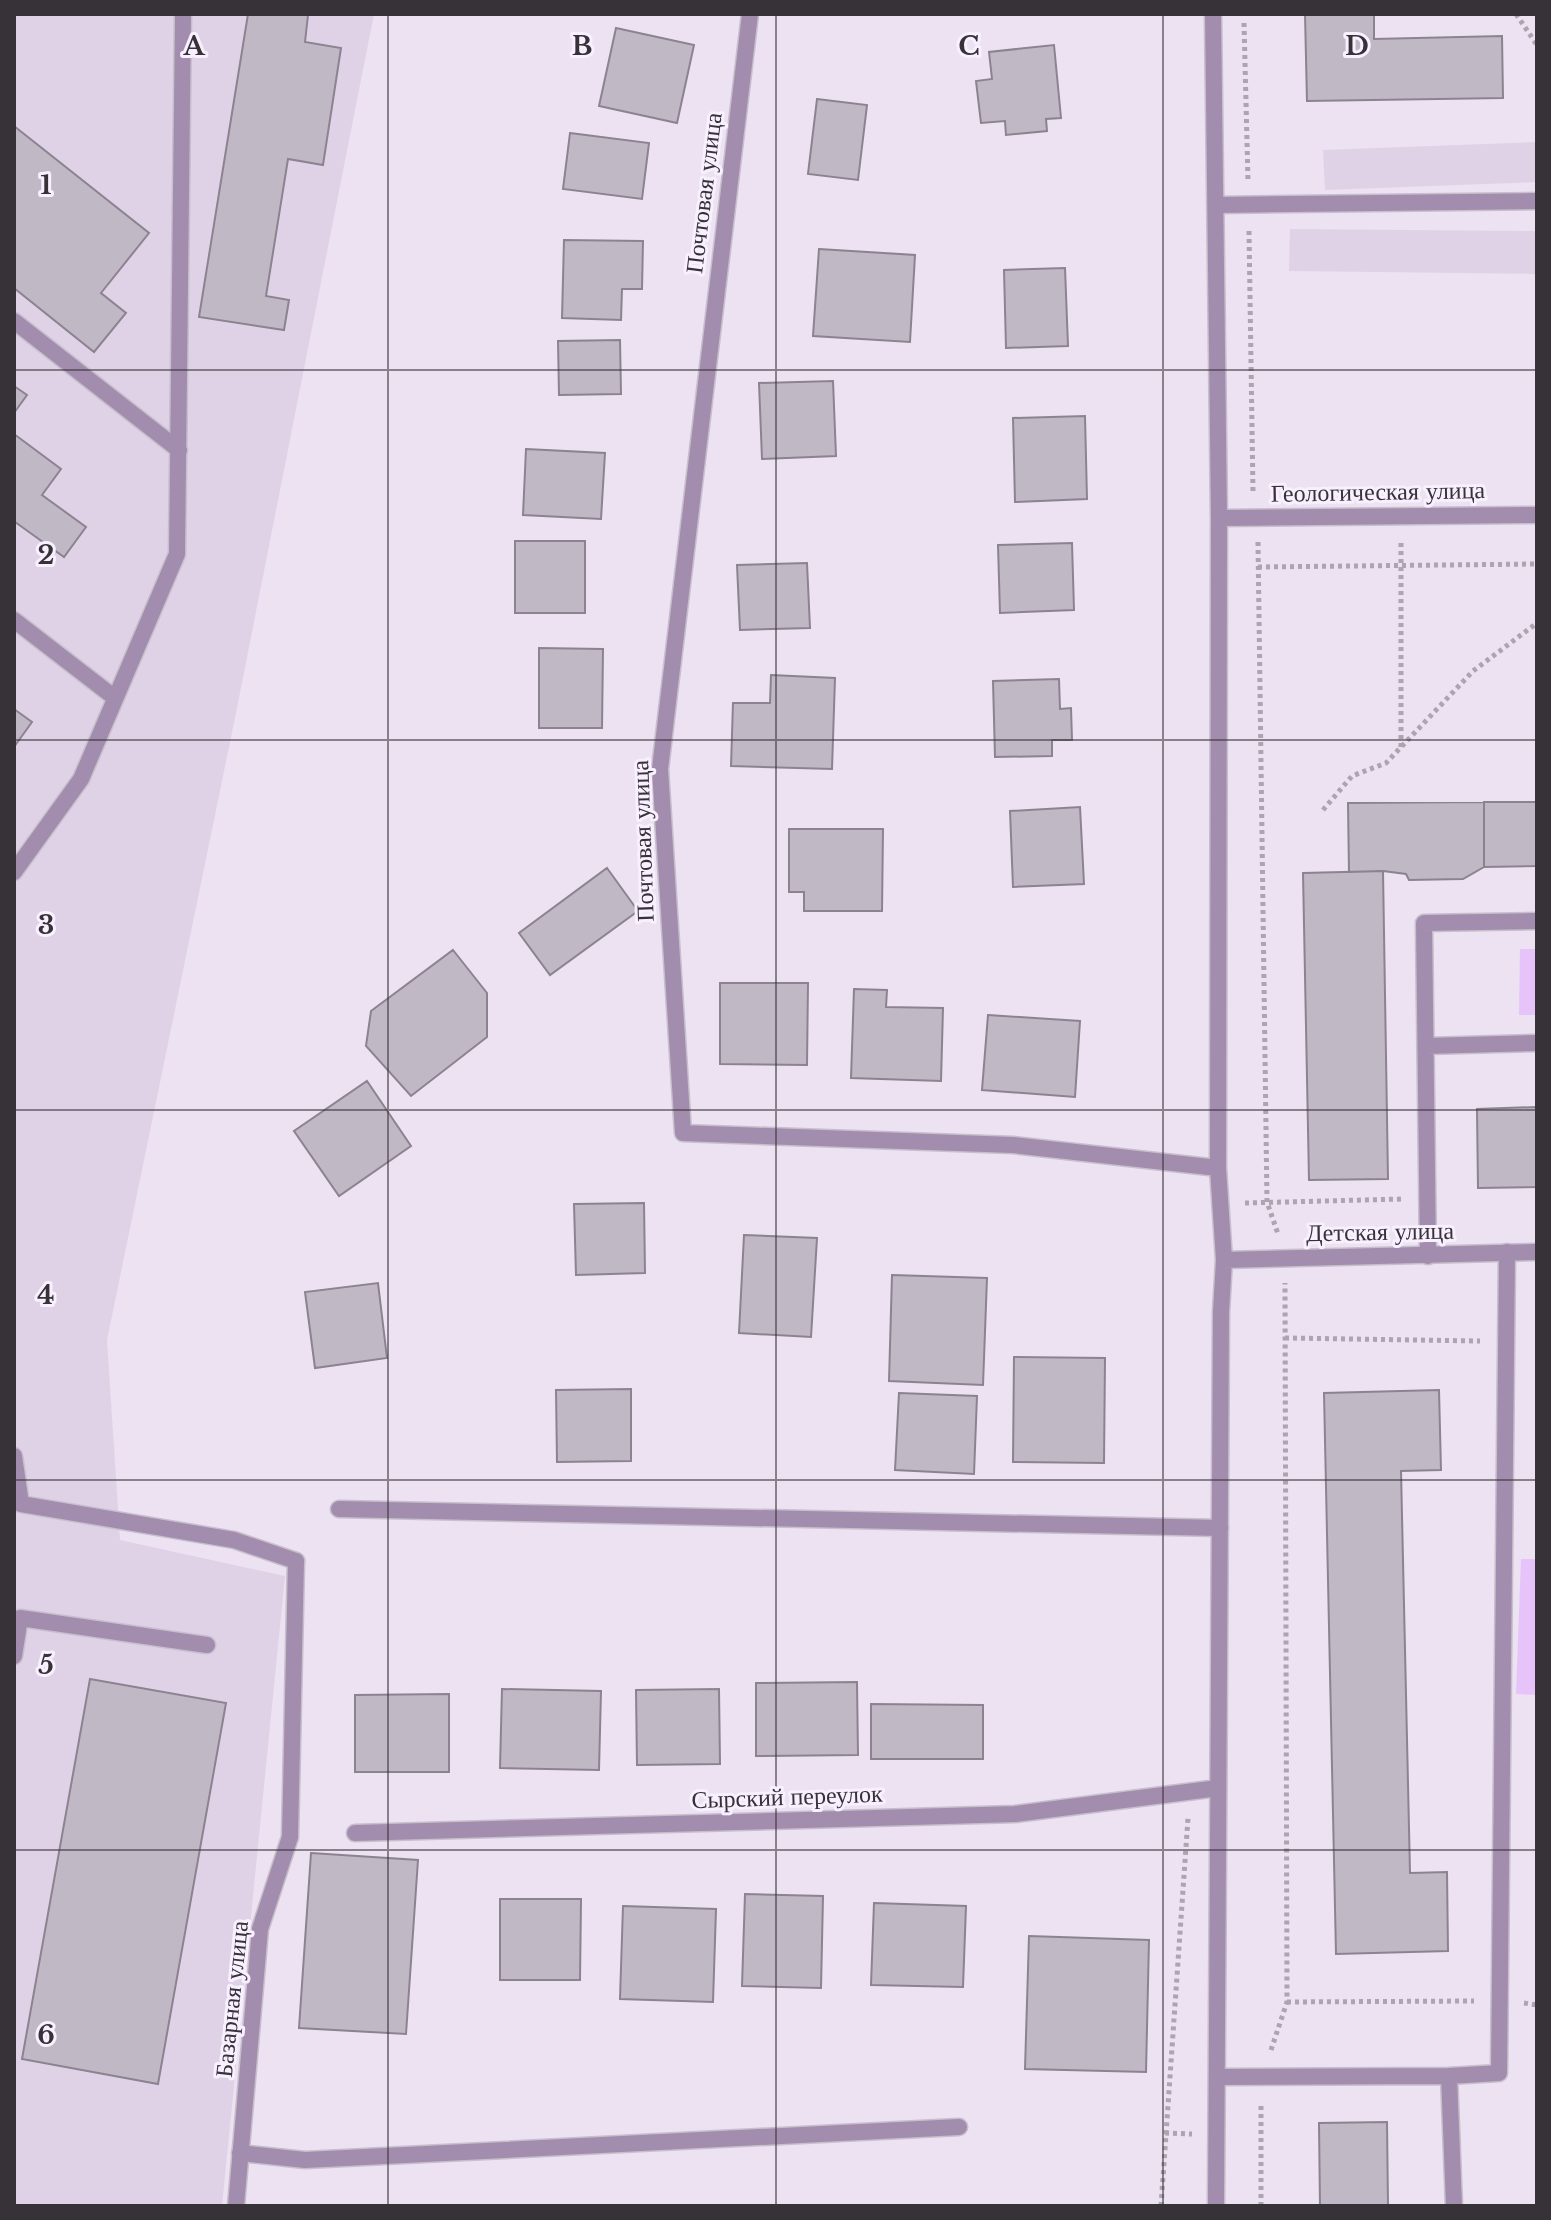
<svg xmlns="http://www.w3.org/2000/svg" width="1551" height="2220" font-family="'Libre Baskerville',serif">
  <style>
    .built { fill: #dfd2e7 }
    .green { fill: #e6c3f9 }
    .building { fill: #c1b8c6; stroke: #8c8391; stroke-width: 2 }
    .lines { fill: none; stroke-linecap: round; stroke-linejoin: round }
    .service-casing { stroke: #c8bfcc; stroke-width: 19 }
    .minor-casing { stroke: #c8bfcc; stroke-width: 19 }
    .path { stroke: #aca4b0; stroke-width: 5; stroke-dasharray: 4 4; stroke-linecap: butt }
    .service { stroke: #a38dae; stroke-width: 16 }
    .minor { stroke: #a38dae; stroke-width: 16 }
    .grid { fill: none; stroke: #363238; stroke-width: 2; stroke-opacity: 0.55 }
    .labels { text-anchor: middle; stroke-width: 6; stroke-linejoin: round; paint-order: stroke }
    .street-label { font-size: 24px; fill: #363238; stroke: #f9f0ff }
    .grid-label { font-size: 26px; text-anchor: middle; font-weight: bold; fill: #363238; stroke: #f9f0ff; stroke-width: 6; stroke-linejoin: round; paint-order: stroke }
  </style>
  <rect width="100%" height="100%" fill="#ece2f1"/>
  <!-- built -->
  <path class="built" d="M 14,14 L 374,14 L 236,713 L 107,1340 L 120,1540 L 285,1576 L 222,2206 L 14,2206 Z
    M 1537,142 L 1537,182 L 1325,190 L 1323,150 Z
    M 1290,229 L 1537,231 L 1537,274 L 1289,271 Z"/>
  <!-- green -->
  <path class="green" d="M 1520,949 L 1537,949 L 1537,1015 L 1519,1015 Z
    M 1521,1559 L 1537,1559 L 1537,1695 L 1516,1694 Z"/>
  <!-- building -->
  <path class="building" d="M 248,14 L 308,15 L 305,42 L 341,48 L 323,165 L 288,159 L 266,296 L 289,300 L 284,330 L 199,317 Z
    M 1305,14 L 1374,14 L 1374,39 L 1502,36 L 1503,98 L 1307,101 Z
    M 616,28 L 694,45 L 677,123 L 599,106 Z
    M 1054,45 L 1061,118 L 1046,119 L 1047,131 L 1006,135 L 1005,121 L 981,123 L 976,81 L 992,79 L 989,52 Z
    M 817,99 L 867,105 L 858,180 L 808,174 Z
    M 14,126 L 149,233 L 101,293 L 126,313 L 94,352 L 14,288 Z
    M 570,133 L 649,143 L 642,199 L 563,189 Z
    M 564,240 L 643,241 L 642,289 L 622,289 L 621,320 L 562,318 Z
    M 819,249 L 915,255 L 910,342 L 813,336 Z
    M 1065,268 L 1068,346 L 1006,348 L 1004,270 Z
    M 620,340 L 621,394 L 559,395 L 558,341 Z
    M 833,381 L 836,456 L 762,459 L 759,383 Z
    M 14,386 L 27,395 L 14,413 Z
    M 1085,416 L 1087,499 L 1015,502 L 1013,418 Z
    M 14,434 L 61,469 L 42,495 L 86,527 L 64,557 L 15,522 L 14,523 Z
    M 526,449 L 605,453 L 601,519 L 523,515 Z
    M 515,541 L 585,541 L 585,613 L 515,613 Z
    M 1072,543 L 1074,610 L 1000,613 L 998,545 Z
    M 807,563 L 810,628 L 740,630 L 737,565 Z
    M 539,648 L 603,649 L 602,728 L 539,728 Z
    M 771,675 L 835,678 L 832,769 L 731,766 L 733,703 L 770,703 Z
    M 1059,679 L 1060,709 L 1071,708 L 1072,740 L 1052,740 L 1052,756 L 995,757 L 993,681 Z
    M 14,709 L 32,722 L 14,747 Z
    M 1484,802 L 1537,802 L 1537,866 L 1484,867 Z
    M 1484,802 L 1484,867 L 1463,879 L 1409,880 L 1406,874 L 1383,871 L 1349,872 L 1348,803 Z
    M 1080,807 L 1084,884 L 1013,887 L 1010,811 Z
    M 789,829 L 883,829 L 882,911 L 804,911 L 804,892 L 789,892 Z
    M 607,868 L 638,911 L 550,975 L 519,933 Z
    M 1383,871 L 1388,1179 L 1309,1180 L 1303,873 Z
    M 453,950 L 487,993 L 487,1037 L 411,1096 L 366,1046 L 371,1011 Z
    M 720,983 L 808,983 L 807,1065 L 720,1064 Z
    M 854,989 L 887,990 L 886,1007 L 943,1008 L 941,1081 L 851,1078 Z
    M 988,1015 L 1080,1021 L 1075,1097 L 982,1090 Z
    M 367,1081 L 411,1146 L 339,1196 L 294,1131 Z
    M 1537,1107 L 1537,1187 L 1478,1188 L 1477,1109 Z
    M 644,1203 L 645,1273 L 576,1275 L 574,1204 Z
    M 744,1235 L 817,1238 L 811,1337 L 739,1333 Z
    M 892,1275 L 987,1278 L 983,1385 L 889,1381 Z
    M 378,1283 L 387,1358 L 315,1368 L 305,1292 Z
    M 1014,1357 L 1105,1358 L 1104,1463 L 1013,1462 Z
    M 631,1389 L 631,1461 L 557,1462 L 556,1390 Z
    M 1439,1390 L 1441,1470 L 1401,1471 L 1410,1873 L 1447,1872 L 1448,1951 L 1336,1954 L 1324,1393 Z
    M 899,1393 L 977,1396 L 974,1474 L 895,1470 Z
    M 90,1679 L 226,1703 L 158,2084 L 22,2059 Z
    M 857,1682 L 858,1755 L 756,1756 L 756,1683 Z
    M 502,1689 L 601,1691 L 599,1770 L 500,1768 Z
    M 719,1689 L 720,1764 L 637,1765 L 636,1690 Z
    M 449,1694 L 449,1772 L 355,1772 L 355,1695 Z
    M 871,1704 L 983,1705 L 983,1759 L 871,1759 Z
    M 311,1853 L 418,1860 L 406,2034 L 299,2028 Z
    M 745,1894 L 823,1896 L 821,1988 L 742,1986 Z
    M 500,1899 L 581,1899 L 580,1980 L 500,1980 Z
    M 874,1903 L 966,1906 L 963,1987 L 871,1985 Z
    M 623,1906 L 716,1909 L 713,2002 L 620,1999 Z
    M 1029,1936 L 1149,1940 L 1146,2072 L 1025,2069 Z
    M 1387,2122 L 1388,2206 L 1320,2206 L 1319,2123 Z"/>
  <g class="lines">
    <defs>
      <path id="service" d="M 1216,205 L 1537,201
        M 14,321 L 179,450
        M 14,620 L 115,698
        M 14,872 L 81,779 L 177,554 L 183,14
        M 1426,1046 L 1537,1043
        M 1428,1256 L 1424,923 L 1537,921
        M 14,1456 L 21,1504 L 234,1540 L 296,1561
        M 339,1509 L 1220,1528
        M 14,1656 L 20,1618 L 207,1645
        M 1217,2077 L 1449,2076
        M 240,2153 L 305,2160 L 959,2127
        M 1454,2206 L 1449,2076 L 1499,2073 L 1507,1252"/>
      <path id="minor" d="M 750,14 L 660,769 L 683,1133 L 1013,1145 L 1218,1168
        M 1213,14 L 1219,518 L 1218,1168 L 1224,1260 L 1221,1312 L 1216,2206
        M 1219,518 L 1537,515
        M 1224,1260 L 1537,1252
        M 355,1833 L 1015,1814 L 1218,1788
        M 236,2206 L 260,1929 L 290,1837 L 296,1561"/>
    </defs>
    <!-- service casing -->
    <use href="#service" class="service-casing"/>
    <!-- minor casing -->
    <use href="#minor" class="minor-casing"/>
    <!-- path -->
    <path class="path" d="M 1516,14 L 1537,45
      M 1244,23 L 1248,181
      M 1249,231 L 1253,493
      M 1258,542 L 1267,1202 L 1278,1234
      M 1258,567 L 1537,564
      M 1401,747 L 1401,541
      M 1323,810 L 1352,776 L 1386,763 L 1473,671 L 1537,623
      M 1245,1203 L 1403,1199
      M 1285,1338 L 1480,1341
      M 1287,2002 L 1474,2001
      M 1524,2003 L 1537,2005
      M 1271,2050 L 1287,2002 L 1285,1283
      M 1165,2133 L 1192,2134
      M 1161,2206 L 1188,1818
      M 1261,2206 L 1261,2103"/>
    <!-- service -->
    <use href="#service" class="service"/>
    <!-- minor -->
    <use href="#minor" class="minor"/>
  </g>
  <!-- grid -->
  <path class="grid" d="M 388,14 L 388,2206M 776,14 L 776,2206M 1163,14 L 1163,2206M 14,370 L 1537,370M 14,740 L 1537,740M 14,1110 L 1537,1110M 14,1480 L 1537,1480M 14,1850 L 1537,1850"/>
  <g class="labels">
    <!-- street labels -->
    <g class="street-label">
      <text transform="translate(704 193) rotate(-83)" y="8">Почтовая улица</text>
      <text transform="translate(1378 492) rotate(-1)" y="8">Геологическая улица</text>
      <text transform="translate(643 841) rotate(-92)" y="8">Почтовая улица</text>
      <text transform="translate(1380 1232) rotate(-1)" y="8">Детская улица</text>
      <text transform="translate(787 1797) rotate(-2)" y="8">Сырский переулок</text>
      <text transform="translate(232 1999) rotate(-84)" y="8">Базарная улица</text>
    </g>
  </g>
  <g class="grid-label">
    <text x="194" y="55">A</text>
    <text x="582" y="55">B</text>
    <text x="969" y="55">C</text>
    <text x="1357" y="55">D</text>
    <text x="46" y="194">1</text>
    <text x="46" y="564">2</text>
    <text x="46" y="934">3</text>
    <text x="46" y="1304">4</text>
    <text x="46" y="1674">5</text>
    <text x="46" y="2044">6</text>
  </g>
  <!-- border -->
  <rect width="1551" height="2220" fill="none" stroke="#363238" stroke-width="32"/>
</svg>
